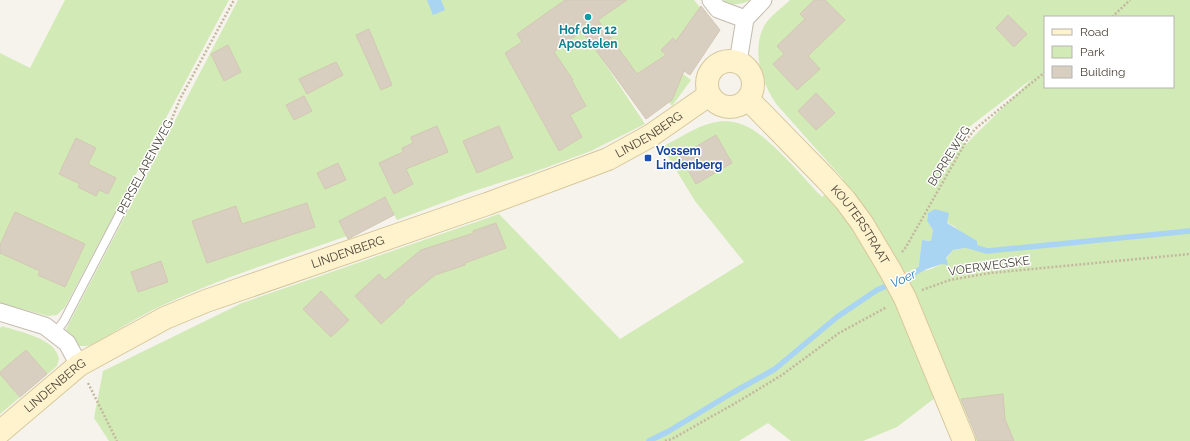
<svg xmlns="http://www.w3.org/2000/svg" width="1190" height="441" font-family="Raleway,sans-serif">
  <style>
    .green { fill: #d2eab5; fill-rule: evenodd }
    .water { fill: #a9d4f2 }
    .lines { fill: none; stroke-linecap: round; stroke-linejoin: round }
    .stream { stroke: #a9d4f2; stroke-width: 5.5 }
    .building { fill: #d8cfc1; stroke: #d3c7b4 }
    .lane-casing { stroke: #c2bbae; stroke-width: 10 }
    .street-casing { stroke: #c2bbae; stroke-width: 19 }
    .secondary-casing { stroke: #d6c79b; stroke-width: 24 }
    .path { stroke: #c4b79f; stroke-width: 2.5; stroke-dasharray: 2 2; stroke-linecap: butt }
    .lane { stroke: #fff; stroke-width: 8 }
    .street { stroke: #fff; stroke-width: 17 }
    .secondary { stroke: #fff3cd; stroke-width: 22 }
    .culture-dot { fill: #0f9aa8; stroke: #fff; stroke-width: 1.5 }
    .transit-dot { fill: #1a4fb4; stroke: #fff; stroke-width: 1.5 }
    .labels { text-anchor: middle; stroke-width: 3; stroke-linejoin: round; paint-order: stroke }
    .culture-label { font-size: 12px; font-weight: bold; fill: #0d838f; stroke: #fff }
    .street-label { font-size: 12px; fill: #4b4439; stroke: #fff }
    .transit-label { font-size: 12px; font-weight: bold; fill: #164399; stroke: #fff; text-anchor: start }
    .water-label { font-size: 13px; font-style: italic; fill: #2e7ab2; stroke: #fff }
  </style>
  <rect width="100%" height="100%" fill="#f6f3ec"/>
  <!-- green -->
  <path class="green" d="M 65,0 L 229,0 L 65,307 L 57,315 L 48,316 L 0,303 L 0,53 L 30,68 Z
    M 238,0 L 694,0 L 703,11 L 669,63 L 691,80 L 672,106 L 647,70 L 635,78 L 610,40 L 596,50 L 645,124 L 591,151 L 534,172 L 471,192 L 397,220 L 384,197 L 339,221 L 347,236 C 285,258 221,278 161,306 C 137,317 115,332 92,345 L 87,346 L 78,346 L 65,331 Z
    M 723,0 L 750,0 C 742,5 731,6 723,0 Z
    M 790,0 L 1190,0 L 1190,441 L 976,441 L 974,437 L 976,436 L 953,384 L 897,427 L 863,441 L 791,441 L 768,423 L 739,441 L 109,441 L 94,418 L 103,371 L 242,303 L 499,214 L 620,339 L 744,262 L 695,201 L 662,147 C 678,139 695,127 712,123 C 723,120 737,121 748,127 C 773,140 801,176 822,197 L 843,179 L 777,105 C 762,84 751,51 764,26 C 770,16 782,8 790,0 ZM 1045,17 L 1173,17 L 1173,87 L 1045,87 ZM 1033,78 L 971,139 L 965,146 L 960,137 L 964,131 ZM 928,213 L 954,226 L 977,248 L 965,248 L 953,250 L 942,264 L 931,269 L 918,272 L 922,240 L 931,241 L 933,230 L 927,221 Z
    M 2,326 C 19,332 56,338 59,359 L 57,366 L 0,414 L 0,328 Z"/>
  <!-- water -->
  <path class="water" d="M 427,0 L 441,0 L 445,10 L 433,15 Z
    M 935,209 L 949,213 L 947,223 L 977,241 L 977,249 L 965,248 L 953,250 L 946,258 L 948,265 L 942,264 L 918,272 L 922,240 L 931,241 L 933,230 L 927,221 L 928,213 Z"/>
  <g class="lines">
    <!-- stream -->
    <path class="stream" d="M 970,246 L 987,251 L 1190,231
      M 900,280 L 923,268
      M 649,441 L 669,431 L 732,393 L 775,369 L 837,317 L 877,290 L 893,283"/>
  </g>
  <!-- building -->
  <path class="building" d="M 565,0 L 627,0 L 598,20 L 637,74 L 666,55 L 661,50 L 673,38 L 676,41 L 701,6 L 720,30 L 690,75 L 684,71 L 672,100 L 646,119 L 582,31 L 554,52 L 573,80 L 572,81 L 586,106 L 570,115 L 582,137 L 559,151 L 505,53 L 522,42 L 517,34 Z
    M 814,0 L 825,0 L 845,20 L 808,56 L 820,69 L 797,90 L 773,64 L 784,54 L 777,46 L 805,19 L 800,14 Z
    M 1008,15 L 1027,34 L 1014,47 L 996,28 Z
    M 369,29 L 392,85 L 381,90 L 356,35 Z
    M 228,45 L 241,72 L 224,81 L 211,54 Z
    M 336,62 L 343,75 L 307,94 L 299,79 Z
    M 816,93 L 835,113 L 816,130 L 798,111 Z
    M 304,96 L 312,111 L 294,120 L 286,105 Z
    M 437,126 L 448,152 L 406,169 L 413,184 L 394,194 L 379,163 L 403,152 L 402,148 L 413,143 L 411,137 Z
    M 499,126 L 513,158 L 477,173 L 463,141 Z
    M 716,135 L 732,163 L 696,184 L 680,156 Z
    M 76,138 L 96,148 L 88,164 L 116,178 L 108,194 L 99,190 L 96,196 L 78,187 L 80,184 L 59,174 Z
    M 338,163 L 346,180 L 325,189 L 317,173 Z
    M 385,197 L 394,215 L 348,239 L 339,221 Z
    M 307,203 L 315,227 L 207,263 L 192,221 L 236,206 L 242,224 Z
    M 15,212 L 85,244 L 65,287 L 38,275 L 40,271 L 0,253 L 0,245 Z
    M 496,223 L 506,248 L 465,263 L 465,265 L 435,275 L 404,301 L 405,302 L 381,324 L 355,296 L 379,274 L 385,280 L 421,250 L 474,233 L 473,231 Z
    M 161,261 L 168,282 L 138,292 L 131,272 Z
    M 321,291 L 349,320 L 331,337 L 303,309 Z
    M 26,350 L 47,374 L 20,397 L 0,374 L 0,372 Z
    M 1003,394 L 1005,419 L 1014,441 L 978,441 L 961,399 Z"/>
  <g class="lines">
    <defs>
      <path id="lane" d="M 55,333 L 64,321 L 136,183"/>
      <path id="street" d="M 711,0 L 718,9 L 745,19
        M 738,62 L 745,19 L 763,0
        M 0,312 L 45,326 L 67,343 L 79,365"/>
      <g id="secondary">
        <circle cx="730" cy="84" r="23"/>
        <path id="s1" d="M 748,99 L 826,179 L 845,200 L 862,223 L 890,270 L 905,298 L 964,441"/>
        <path id="s2" d="M 0,432 L 79,365 L 165,318 L 206,301 L 487,204 L 608,159 L 650,136 L 709,95"/>
      </g>
    </defs>
    <!-- lane casing -->
    <use href="#lane" class="lane-casing"/>
    <!-- street casing -->
    <use href="#street" class="street-casing"/>
    <!-- secondary casing -->
    <use href="#secondary" class="secondary-casing"/>
    <!-- path -->
    <path class="path" d="M 1112,17 L 1130,0
      M 142,172 L 169,126 L 180,99 L 234,0
      M 902,252 L 906,247 L 968,138 L 975,129 L 1045,72
      M 922,290 L 950,280 L 990,273 L 1190,254
      M 88,383 L 117,441
      M 665,441 L 672,439 L 739,401 L 782,375 L 839,333 L 887,307"/>
    <!-- lane -->
    <use href="#lane" class="lane"/>
    <!-- street -->
    <use href="#street" class="street"/>
    <!-- secondary -->
    <use href="#secondary" class="secondary"/>
  </g>
  <!-- markers -->
  <circle class="culture-dot" cx="588" cy="17" r="4"/>
  <rect class="transit-dot" x="644" y="154" width="8" height="8" rx="2"/>
  <g class="labels">
    <!-- culture labels -->
    <g class="culture-label">
      <text x="588" y="34">Hof der 12<tspan x="588" dy="14">Apostelen</tspan></text>
    </g>
    <!-- street labels -->
    <g class="street-label">
      <text dy="4" stroke="none"><textPath href="#s2" startOffset="720">LINDENBERG</textPath></text>
      <text transform="translate(949 156) rotate(-58)" y="4">BORREWEG</text>
      <text transform="translate(145 167) rotate(-62)" y="4">PERSELARENWEG</text>
      <text dy="4" stroke="none"><textPath href="#s1" startOffset="169">KOUTERSTRAAT</textPath></text>
      <text dy="4" stroke="none"><textPath href="#s2" startOffset="396">LINDENBERG</textPath></text>
      <text transform="translate(989 266) rotate(-8)" y="4">VOERWEGSKE</text>
      <text dy="4" stroke="none"><textPath href="#s2" startOffset="72">LINDENBERG</textPath></text>
    </g>
    <!-- transit labels -->
    <g class="transit-label">
      <text x="656" y="155">Vossem<tspan x="656" dy="14">Lindenberg</tspan></text>
    </g>
    <!-- water labels -->
    <g class="water-label">
      <text transform="translate(903 278) rotate(-25)" y="5">Voer</text>
    </g>
  </g>
  <!-- legend -->
  <rect x="1044" y="16" width="130" height="72" fill="#ffffff" stroke="#b7b4b0"/>
  <rect x="1052" y="29" width="20" height="6" fill="#fff3cd" stroke="#b7b4b0"/>
  <text x="1080" y="36" font-size="12" fill="#4b4439">Road</text>
  <rect x="1052" y="46" width="20" height="12" fill="#d2eab5" stroke="#b7b4b0"/>
  <text x="1080" y="56" font-size="12" fill="#4b4439">Park</text>
  <rect x="1052" y="66" width="20" height="12" fill="#d8cfc1" stroke="#b7b4b0"/>
  <text x="1080" y="76" font-size="12" fill="#4b4439">Building</text>
</svg>
